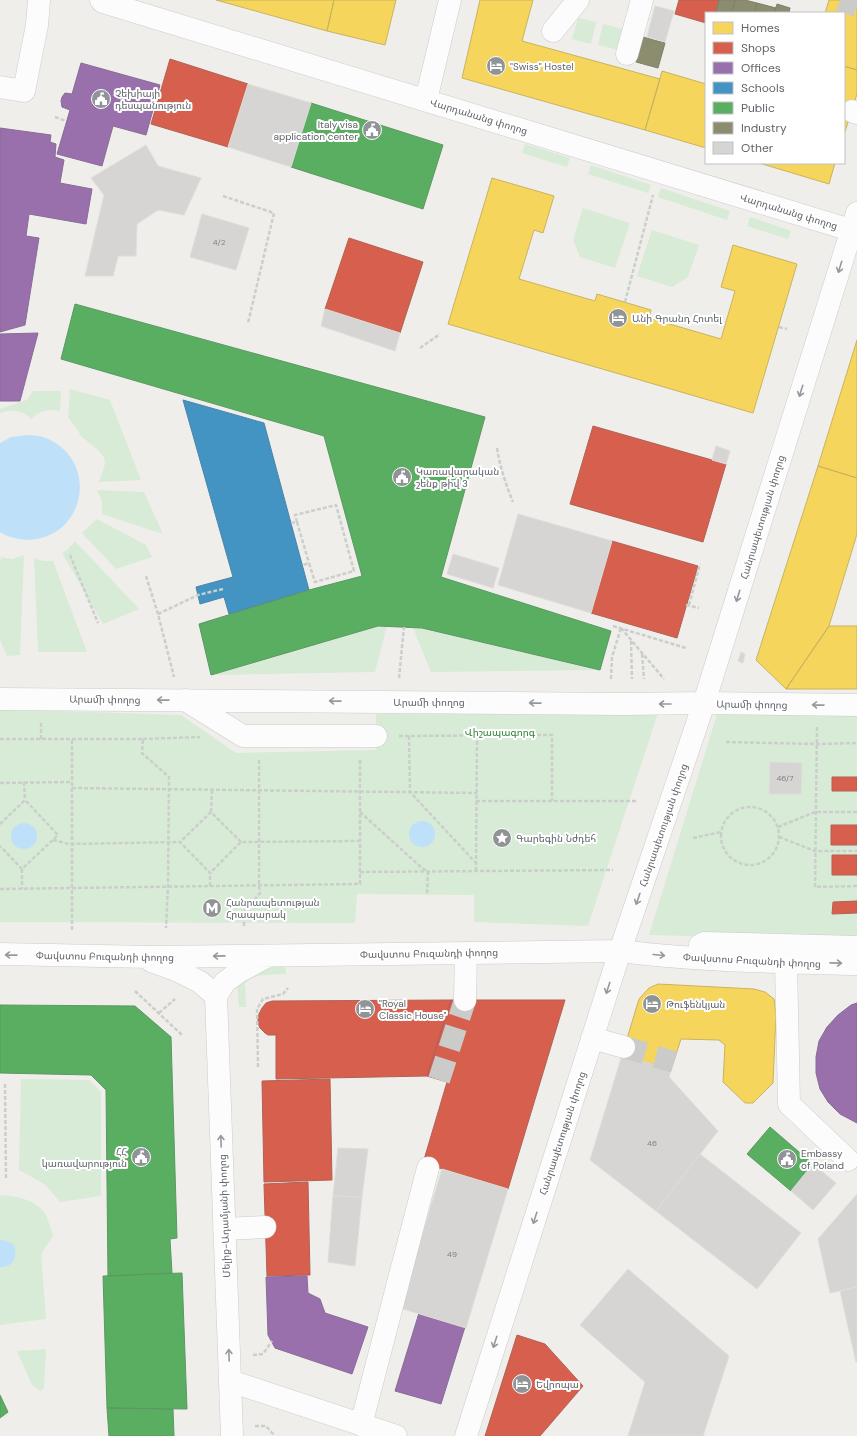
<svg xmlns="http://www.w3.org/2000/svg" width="857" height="1436" font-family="'DM Sans','Noto Sans Armenian',sans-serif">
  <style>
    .green { fill: #d8ebd6 }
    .water { fill: #bfe0f9 }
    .homes { fill: #f6d55c; stroke: #c9b360 }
    .shops { fill: #d6604d; stroke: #b26155 }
    .offices { fill: #9970ab; stroke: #886c97 }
    .schools { fill: #4393c3; stroke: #4b85a8 }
    .public { fill: #5aae61; stroke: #5c9863 }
    .industry { fill: #8c8c6e; stroke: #7e806c }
    .building { fill: #d6d5d3; stroke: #deddd9 }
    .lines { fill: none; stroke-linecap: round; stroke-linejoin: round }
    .minor-tunnel { stroke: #cbcbca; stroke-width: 22; stroke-dasharray: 22 11; stroke-linecap: butt }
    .minor-casing { stroke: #cbcccc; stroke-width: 23 }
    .path { stroke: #cacfcc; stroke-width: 2.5; stroke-dasharray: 4 2; stroke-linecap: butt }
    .minor { stroke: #fdfcfc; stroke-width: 22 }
    .oneway { stroke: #96999c }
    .labels { text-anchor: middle; stroke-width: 4; stroke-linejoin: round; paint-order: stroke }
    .number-label { font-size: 8px; fill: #7e8184 }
    .poi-label { font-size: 10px; fill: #5f6368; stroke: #fff; text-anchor: start }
    .street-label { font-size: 10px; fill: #5f6368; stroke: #fff }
    .park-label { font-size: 10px; fill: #348238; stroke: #fff }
  </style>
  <rect width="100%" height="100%" fill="#efeeea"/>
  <!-- green -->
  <path class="green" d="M 578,18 L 596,22 L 591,44 L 572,39 Z
    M 603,24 L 628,30 L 623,51 L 598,45 Z
    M 525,144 L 570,158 L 567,167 L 522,153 Z
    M 591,165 L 651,185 L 648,193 L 588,174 Z
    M 661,188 L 730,211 L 727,220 L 658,197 Z
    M 583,208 L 630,223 L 615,268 L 580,257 L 573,240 Z
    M 750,217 L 791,231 L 788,239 L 747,226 Z
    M 652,230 L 699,245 L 688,277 L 672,287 L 637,276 Z
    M 70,389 L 110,400 L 141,480 L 99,482 L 105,464 L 104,457 L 97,449 L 81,436 L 77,429 L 68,417 Z
    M 33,391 L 61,391 L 60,411 C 48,409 40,410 31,419 C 22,410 12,409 0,413 L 0,409 L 27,400 Z
    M 97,490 L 144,492 L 163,534 L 102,514 L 102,501 Z
    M 97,519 L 146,545 L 152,557 L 116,569 L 82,533 Z
    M 75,541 L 139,609 L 103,624 L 62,553 L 68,549 Z
    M 24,555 L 20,655 L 7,656 L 0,640 L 0,563 L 1,557 L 12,559 Z
    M 34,558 L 43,561 L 53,561 L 87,652 L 38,652 Z
    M 378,626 L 387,626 L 375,672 L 211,675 Z
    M 413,628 L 422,628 L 600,670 L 431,672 Z
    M 0,709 L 181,715 L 236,753 L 376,750 L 376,714 L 658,713 L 588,926 L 474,922 L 474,895 L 357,894 L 355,923 L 0,922 Z
    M 718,711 L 857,711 L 857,940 L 649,935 Z
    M 285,964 L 286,974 C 272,975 255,973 245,983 L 246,1007 L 239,1007 L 237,983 L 251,967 Z
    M 21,1079 L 89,1080 L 101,1092 L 101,1196 L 60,1202 L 46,1185 L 19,1170 Z
    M 0,1195 C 15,1196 34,1199 44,1212 C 48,1219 51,1229 53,1236 L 41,1254 L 46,1319 L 0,1325 Z
    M 46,1349 L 44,1388 L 41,1391 L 32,1385 L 17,1351 Z"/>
  <!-- water -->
  <path class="water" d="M 28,435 C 34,435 41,436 46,438 C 101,461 85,540 26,540 C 18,539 7,537 0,532 L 0,443 L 11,437 Z
    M409 834a13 13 0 1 1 26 0a13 13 0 1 1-26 0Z
    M11 836a13 13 0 1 1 26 0a13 13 0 1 1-26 0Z
    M 0,1240 L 4,1240 L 13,1244 C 19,1255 14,1268 0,1267 Z"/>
  <!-- homes -->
  <path class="homes" d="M 216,0 L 334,0 L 327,31 Z
    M 334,0 L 396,0 L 385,45 L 327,31 Z
    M 480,0 L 533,0 L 522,41 L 660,79 L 645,130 L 462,78 Z
    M 829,0 L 857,0 L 857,70 L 844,66 L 844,13 L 825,13 Z
    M 844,66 L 857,70 L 857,94 L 844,135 Z
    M 662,71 L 706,84 L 706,148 L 645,130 Z
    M 759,163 L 835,163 L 829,184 Z
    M 492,178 L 554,196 L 543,233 L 534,230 L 519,279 L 595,301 L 597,294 L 651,310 L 649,318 L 721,339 L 735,291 L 721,287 L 733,245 L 797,264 L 753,413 L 448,324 Z
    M 857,340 L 857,478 L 818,466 Z
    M 818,466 L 857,478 L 857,534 L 829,626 L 786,689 L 756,660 Z
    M 829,626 L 857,626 L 857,689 L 786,689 Z
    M 658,984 L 754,989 L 765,992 L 774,999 L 776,1014 L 773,1083 L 753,1103 L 745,1103 L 723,1082 L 725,1045 L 719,1040 L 681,1039 L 671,1070 L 622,1055 L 639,999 L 649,988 Z"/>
  <!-- shops -->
  <path class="shops" d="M 679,0 L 719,0 L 716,13 L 706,13 L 706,23 L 675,14 Z
    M 170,59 L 248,84 L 228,147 L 151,124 Z
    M 349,238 L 423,262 L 400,333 L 325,309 Z
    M 593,426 L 726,464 L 703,542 L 570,504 Z
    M 612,541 L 698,566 L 677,638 L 591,613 Z
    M 832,777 L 857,777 L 857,791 L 832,791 Z
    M 831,825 L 857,825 L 857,845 L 831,845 Z
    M 832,855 L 857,855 L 857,875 L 832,875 Z
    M 857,901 L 857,913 L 832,914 L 833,902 Z
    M 451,1000 L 565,1000 L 508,1189 L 423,1163 L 447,1082 L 427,1076 Z
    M 451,1000 L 427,1076 L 276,1079 L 276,1035 L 268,1035 L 265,1033 L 260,1028 L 258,1023 L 258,1016 L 262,1008 L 266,1003 L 272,1001 Z
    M 330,1079 L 332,1180 L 264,1182 L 262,1081 Z
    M 308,1182 L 310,1275 L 267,1276 L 264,1184 Z
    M 517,1335 L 545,1344 L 583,1386 L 540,1436 L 485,1436 Z"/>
  <!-- offices -->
  <path class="offices" d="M 81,63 L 160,85 L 146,135 L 113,126 L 102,166 L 57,154 L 70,110 L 62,107 L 61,101 L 62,97 L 65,93 L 72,94 Z
    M 0,128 L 51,135 L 50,142 L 56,144 L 55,157 L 64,160 L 60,183 L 92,189 L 86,224 L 29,214 L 26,236 L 39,238 L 25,325 L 0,332 Z
    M 38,333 L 20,401 L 0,401 L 0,334 Z
    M 857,1003 L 857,1123 L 840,1114 L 828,1102 L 820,1089 L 816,1073 L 816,1057 L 819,1041 L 827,1027 L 838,1015 L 851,1005 Z
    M 307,1276 L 308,1293 L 320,1299 L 325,1313 L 368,1327 L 352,1374 L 275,1348 L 268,1335 L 266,1277 Z
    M 419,1313 L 465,1327 L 441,1404 L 395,1391 Z"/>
  <!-- schools -->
  <path class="schools" d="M 183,400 L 264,423 L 309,590 L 229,614 L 224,597 L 200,604 L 196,587 L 233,577 Z"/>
  <!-- public -->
  <path class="public" d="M 311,103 L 443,145 L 423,209 L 291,167 Z
    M 75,304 L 485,417 L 441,577 L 611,631 L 600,670 L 422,628 L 378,626 L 211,675 L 199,624 L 309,590 L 362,576 L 324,436 L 61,359 Z
    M 0,1005 L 135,1006 L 171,1037 L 177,1238 L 170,1239 L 172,1273 L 108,1276 L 106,1090 L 91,1075 L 0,1073 Z
    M 770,1127 L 813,1164 L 791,1191 L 747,1154 Z
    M 182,1273 L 187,1409 L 107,1408 L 103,1276 Z
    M 0,1395 L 8,1412 L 0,1418 Z
    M 107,1408 L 173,1409 L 174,1436 L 109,1436 Z"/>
  <!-- industry -->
  <path class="industry" d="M 719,0 L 735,0 L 731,13 L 716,13 Z
    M 735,0 L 745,0 L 757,3 L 754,13 L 732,13 Z
    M 757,3 L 776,8 L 774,13 L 755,13 Z
    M 777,4 L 790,8 L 789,13 L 774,13 Z
    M 643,37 L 665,43 L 658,68 L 636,62 Z"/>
  <!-- building -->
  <path class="building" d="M 655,6 L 674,11 L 665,42 L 647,37 Z
    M 248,84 L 311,103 L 291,167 L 228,147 Z
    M 146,145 L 158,166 L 201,178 L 184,215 L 158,210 L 137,224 L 136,256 L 118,256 L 113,276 L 85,276 L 104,195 L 91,178 Z
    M 202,214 L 249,228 L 236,270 L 190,257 Z
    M 325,309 L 400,333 L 395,351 L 321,326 Z
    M 716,446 L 730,451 L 726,464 L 712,460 Z
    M 518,514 L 612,541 L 591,613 L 498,585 Z
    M 453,554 L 499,568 L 493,588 L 447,574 Z
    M 741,652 L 745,654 L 743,663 L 738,661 Z
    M 770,762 L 802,763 L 801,794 L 769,794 Z
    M 622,1055 L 671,1070 L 669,1077 L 718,1131 L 656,1211 L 590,1160 Z
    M 338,1148 L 368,1149 L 362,1197 L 333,1196 Z
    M 700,1154 L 801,1233 L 757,1289 L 656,1211 Z
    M 813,1164 L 836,1183 L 813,1210 L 791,1191 Z
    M 442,1169 L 508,1189 L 466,1328 L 400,1308 Z
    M 857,1194 L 857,1287 L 830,1293 L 818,1239 Z
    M 333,1196 L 362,1197 L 355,1266 L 328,1262 Z
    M 628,1269 L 729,1356 L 703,1436 L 628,1436 L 645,1382 L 580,1325 Z
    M 857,1287 L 857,1362 L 856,1362 L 840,1291 Z"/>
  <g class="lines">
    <!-- minor-tunnel -->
    <path class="minor-tunnel" d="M 840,0 L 857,6
      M 624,1047 L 674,1062
      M 439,1080 L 465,1000"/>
    <defs>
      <path id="minor" d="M 101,0 L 103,2 L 857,232
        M 553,31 L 578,0
        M 627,54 L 642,0
        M 0,87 L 24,91 L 37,25 L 39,0
        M 426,100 L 450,0
        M 852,111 L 857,113
        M 0,699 L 622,704 L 704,703 L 857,705
        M 185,700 L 243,736 L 376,736
        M 700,945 L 704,943 L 857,947
        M 0,954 L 152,957 L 620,951 C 698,961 778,962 857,964
        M 151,961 L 178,971 L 200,982 L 216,996
        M 786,963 L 789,1104 L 848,1160
        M 465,1000 L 466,953
        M 592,1038 L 624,1047
        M 224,1229 L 265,1227
        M 230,1381 L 396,1436
        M 361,1425 L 428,1168
        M 232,1436 L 216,996 L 225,982 L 240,971 L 266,957
        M 466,1436 L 620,951 L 704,703 L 857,213"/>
    </defs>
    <!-- minor casing -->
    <use href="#minor" class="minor-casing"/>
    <!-- path -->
    <path class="path" d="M 55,117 L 66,121
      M 223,196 L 274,213 L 248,323
      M 625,302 L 653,195
      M 779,327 L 787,329
      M 420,348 L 440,334
      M 497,448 C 500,467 506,485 513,502
      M 297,522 L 309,563
      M 291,523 L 297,522 L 295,515 L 336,505 L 354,571 L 315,582 L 309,563 L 303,565
      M 70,555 L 98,623
      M 146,576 L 158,614 L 174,677
      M 686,605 L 699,608
      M 689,605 L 700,564
      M 158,614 L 198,595 L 223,589
      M 613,626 L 686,648
      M 621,628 L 664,679
      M 631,641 L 632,679
      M 642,654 L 644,679
      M 399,678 L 404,627
      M 611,679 L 612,657 L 621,628
      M 817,727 L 815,887 L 857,886
      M 399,736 L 552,735 L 552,801
      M 409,736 L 410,792 L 475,862
      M 0,739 L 143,739 L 142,753 L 169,777 L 168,887 L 166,928
      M 41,739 L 41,722
      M 143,739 L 200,737
      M 72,740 L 72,930
      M 726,742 L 817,744 L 857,743
      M 24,782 L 25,800
      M 0,783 L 72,782
      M 72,788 L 477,793
      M 476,801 L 636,801
      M721 836a29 29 0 1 1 58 0a29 29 0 1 1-58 0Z
      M 211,812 L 212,790
      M 360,812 L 422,868 L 428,872 L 427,895
      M 0,824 L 25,800 L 58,835 L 22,869 L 0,846
      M 778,827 L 815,812 L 857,812
      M 779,837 L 815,851 L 857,851
      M 693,838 L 721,832
      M 53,840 L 69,844 L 180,842
      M 241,842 L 211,812 L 180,842 L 210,873 L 241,842 L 359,841
      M 22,869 L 22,889
      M 476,871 L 477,735
      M 360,872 L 613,870
      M 210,886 L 210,873
      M 0,889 L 360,884 L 360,758
      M 244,926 L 244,912 L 260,893 L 259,885 L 259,759
      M 135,991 L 182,1035
      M 159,1013 L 175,999
      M 258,1067 L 257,1009 L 263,999 L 283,994 L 288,988
      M 5,1084 L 6,1180
      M 253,1355 L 263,1354 L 272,1341
      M 255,1426 L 266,1426 L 274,1435"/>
    <!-- minor -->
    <use href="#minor" class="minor"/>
  </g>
  <!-- one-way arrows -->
  <defs><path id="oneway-shaft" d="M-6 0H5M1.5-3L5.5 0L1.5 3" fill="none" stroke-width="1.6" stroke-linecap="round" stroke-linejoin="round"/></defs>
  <g class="oneway">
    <use href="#oneway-shaft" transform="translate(840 267) rotate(107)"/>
    <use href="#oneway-shaft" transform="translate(801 391) rotate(107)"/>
    <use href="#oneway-shaft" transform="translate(738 596) rotate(107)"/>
    <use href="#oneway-shaft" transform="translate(163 700) rotate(-179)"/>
    <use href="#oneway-shaft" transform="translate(335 701) rotate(-179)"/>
    <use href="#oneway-shaft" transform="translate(535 703) rotate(-179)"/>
    <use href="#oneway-shaft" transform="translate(665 704) rotate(180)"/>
    <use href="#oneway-shaft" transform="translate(818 705) rotate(-179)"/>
    <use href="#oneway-shaft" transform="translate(638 899) rotate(109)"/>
    <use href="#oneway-shaft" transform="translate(11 955) rotate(-179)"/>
    <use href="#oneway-shaft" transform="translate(659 955) rotate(5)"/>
    <use href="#oneway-shaft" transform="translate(219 956) rotate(179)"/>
    <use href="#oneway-shaft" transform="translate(836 963) rotate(1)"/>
    <use href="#oneway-shaft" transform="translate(608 988) rotate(108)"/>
    <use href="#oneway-shaft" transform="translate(221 1141) rotate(-92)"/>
    <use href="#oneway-shaft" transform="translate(535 1218) rotate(108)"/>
    <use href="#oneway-shaft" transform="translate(495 1342) rotate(108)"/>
    <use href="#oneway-shaft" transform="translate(229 1355) rotate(-92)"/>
  </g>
  <!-- icons -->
  <defs>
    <symbol id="hotel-disc" viewBox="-11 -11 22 22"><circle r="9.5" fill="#919496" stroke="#fff"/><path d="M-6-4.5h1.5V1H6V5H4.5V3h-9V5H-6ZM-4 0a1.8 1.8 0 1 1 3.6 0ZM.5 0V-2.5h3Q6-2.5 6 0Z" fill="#fff"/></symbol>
    <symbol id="civic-disc" viewBox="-11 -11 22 22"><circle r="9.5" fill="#919496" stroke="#fff"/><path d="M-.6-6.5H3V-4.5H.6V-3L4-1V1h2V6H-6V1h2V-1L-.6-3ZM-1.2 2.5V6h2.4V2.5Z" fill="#fff"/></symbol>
    <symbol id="sight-disc" viewBox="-11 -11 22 22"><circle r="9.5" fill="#919496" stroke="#fff"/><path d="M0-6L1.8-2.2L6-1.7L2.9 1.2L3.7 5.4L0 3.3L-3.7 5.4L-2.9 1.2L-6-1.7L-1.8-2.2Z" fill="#fff"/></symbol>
    <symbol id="metro-disc" viewBox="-11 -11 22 22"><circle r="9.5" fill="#919496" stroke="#fff"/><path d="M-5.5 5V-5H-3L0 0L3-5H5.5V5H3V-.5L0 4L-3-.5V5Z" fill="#fff"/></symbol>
  </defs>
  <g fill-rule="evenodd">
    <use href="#hotel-disc" x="485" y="55" width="22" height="22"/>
    <use href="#civic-disc" x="90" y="88" width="22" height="22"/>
    <use href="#civic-disc" x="361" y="119" width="22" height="22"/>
    <use href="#hotel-disc" x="607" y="307" width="22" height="22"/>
    <use href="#civic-disc" x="391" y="466" width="22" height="22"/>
    <use href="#sight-disc" x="491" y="827" width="22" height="22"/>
    <use href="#metro-disc" x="201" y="897" width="22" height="22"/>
    <use href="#hotel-disc" x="641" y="993" width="22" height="22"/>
    <use href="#hotel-disc" x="354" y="998" width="22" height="22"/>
    <use href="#civic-disc" x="130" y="1146" width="22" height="22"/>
    <use href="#civic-disc" x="776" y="1148" width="22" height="22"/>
    <use href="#hotel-disc" x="511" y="1373" width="22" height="22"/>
  </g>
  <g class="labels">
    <!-- number labels -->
    <g class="number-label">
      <text x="219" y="245">4/2</text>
      <text x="785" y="781">46/7</text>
      <text x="652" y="1146">46</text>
      <text x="452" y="1257">49</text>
    </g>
    <!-- poi labels -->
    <g class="poi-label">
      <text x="510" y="70">"Swiss" Hostel</text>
      <text x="115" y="97">Չեխիայի<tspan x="115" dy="12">դեսպանություն</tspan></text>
      <text x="358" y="128" text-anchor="end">Italy visa<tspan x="358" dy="12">application center</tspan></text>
      <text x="632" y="322">Անի Գրանդ Հոտել</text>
      <text x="416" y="475">Կառավարական<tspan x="416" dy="12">շենք թիվ 3</tspan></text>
      <text x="516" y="842">Գարեգին Նժդեհ</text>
      <text x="226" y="906">Հանրապետության<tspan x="226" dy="12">Հրապարակ</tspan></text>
      <text x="379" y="1007">"Royal<tspan x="379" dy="12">Classic House"</tspan></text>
      <text x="666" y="1008">Թուֆենկյան</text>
      <text x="127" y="1155" text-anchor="end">ՀՀ<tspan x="127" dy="12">կառավարություն</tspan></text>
      <text x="801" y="1157">Embassy<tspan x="801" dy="12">of Poland</tspan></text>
      <text x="536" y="1388">Եվրոպա</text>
    </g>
    <!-- street labels -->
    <g class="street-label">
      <text transform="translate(479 116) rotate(17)" y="4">Վարդանանց փողոց</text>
      <text transform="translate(789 211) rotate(17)" y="4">Վարդանանց փողոց</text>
      <text transform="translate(762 517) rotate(-73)" y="4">Հանրապետության փողոց</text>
      <text transform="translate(105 699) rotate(1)" y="4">Արամի փողոց</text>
      <text x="429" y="706">Արամի փողոց</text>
      <text transform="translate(752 704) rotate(1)" y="4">Արամի փողոց</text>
      <text transform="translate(663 825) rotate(-71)" y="4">Հանրապետության փողոց</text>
      <text transform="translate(429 953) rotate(-1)" y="4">Փավստոս Բուզանդի փողոց</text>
      <text transform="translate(105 956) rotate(1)" y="4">Փավստոս Բուզանդի փողոց</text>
      <text transform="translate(752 960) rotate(3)" y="4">Փավստոս Բուզանդի փողոց</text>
      <text transform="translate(562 1133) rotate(-72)" y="4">Հանրապետության փողոց</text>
      <text transform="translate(224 1216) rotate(-92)" y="4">Մելիք-Ադամյանի փողոց</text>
    </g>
    <!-- park labels -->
    <g class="park-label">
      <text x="500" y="736">Վիշապագորգ</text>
    </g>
  </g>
  <!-- legend -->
  <rect x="705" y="12" width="140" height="152" fill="#ffffff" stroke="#bfc1c3"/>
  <rect x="713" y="22" width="20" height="12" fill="#f6d55c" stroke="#bfc1c3"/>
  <text x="741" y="32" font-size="12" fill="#5f6368">Homes</text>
  <rect x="713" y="42" width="20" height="12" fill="#d6604d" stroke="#bfc1c3"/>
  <text x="741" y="52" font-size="12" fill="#5f6368">Shops</text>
  <rect x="713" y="62" width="20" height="12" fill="#9970ab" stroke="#bfc1c3"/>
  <text x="741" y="72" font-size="12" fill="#5f6368">Offices</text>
  <rect x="713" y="82" width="20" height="12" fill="#4393c3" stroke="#bfc1c3"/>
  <text x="741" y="92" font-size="12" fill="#5f6368">Schools</text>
  <rect x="713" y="102" width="20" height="12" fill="#5aae61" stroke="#bfc1c3"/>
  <text x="741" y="112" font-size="12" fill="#5f6368">Public</text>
  <rect x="713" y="122" width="20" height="12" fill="#8c8c6e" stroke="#bfc1c3"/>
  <text x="741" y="132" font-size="12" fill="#5f6368">Industry</text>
  <rect x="713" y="142" width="20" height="12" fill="#d6d5d3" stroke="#bfc1c3"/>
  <text x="741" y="152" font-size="12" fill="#5f6368">Other</text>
</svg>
